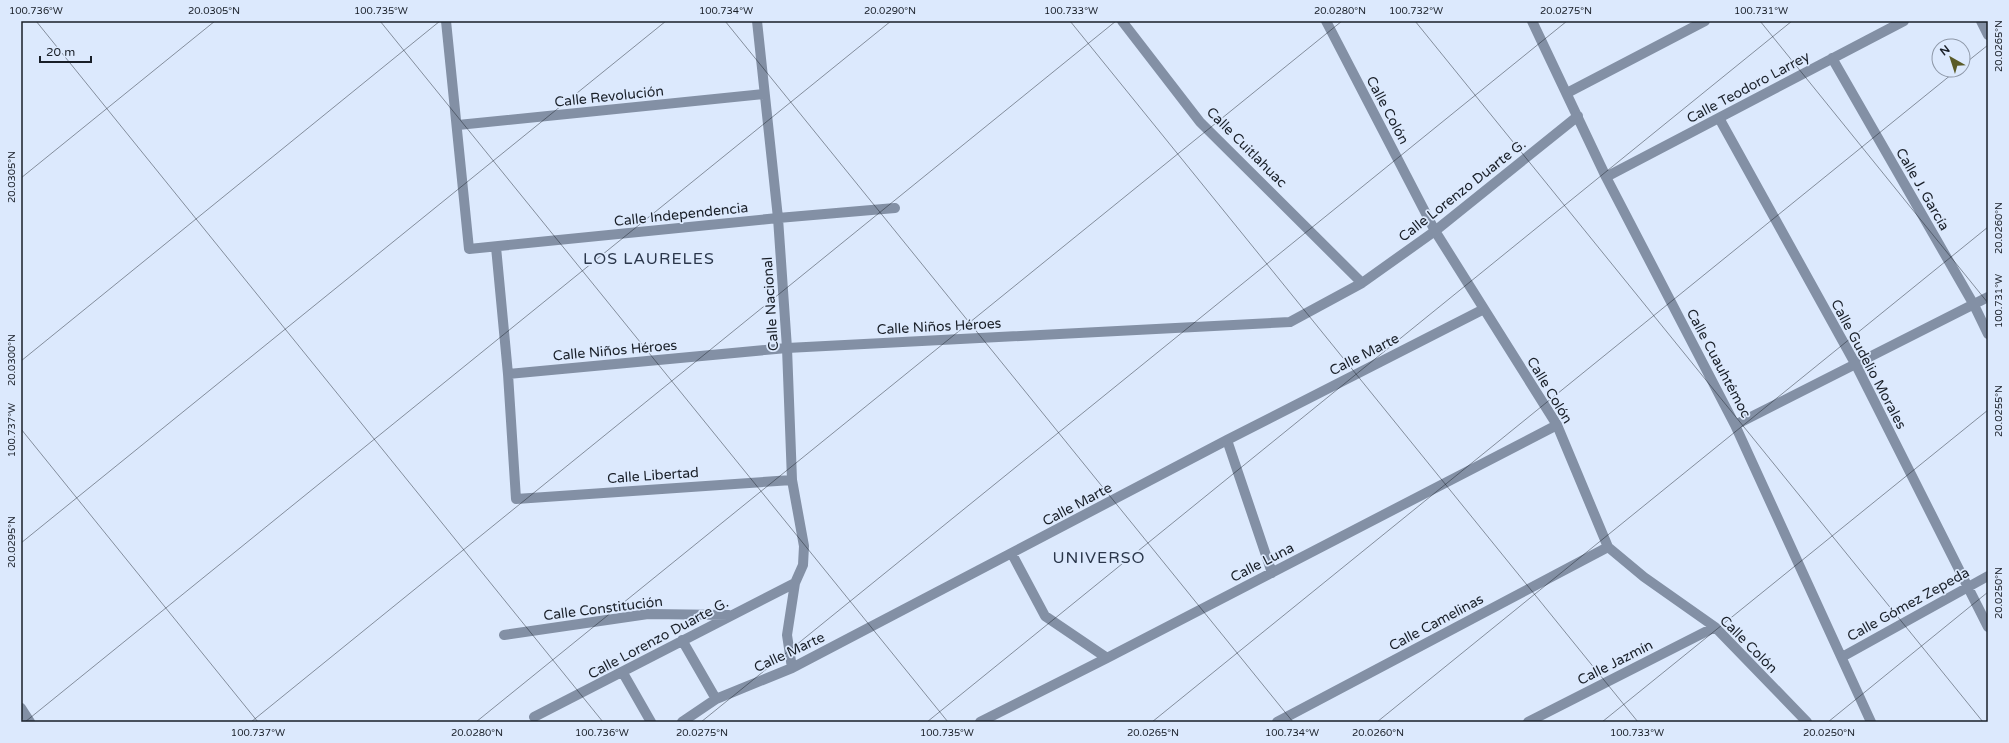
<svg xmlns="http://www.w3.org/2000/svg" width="2009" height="743" font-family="'Varela Round',sans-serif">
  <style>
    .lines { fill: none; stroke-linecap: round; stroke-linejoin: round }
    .street { stroke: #8390a5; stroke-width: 10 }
    .ticks { fill: none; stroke: #191f28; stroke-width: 1; stroke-opacity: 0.45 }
    .labels { text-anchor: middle; stroke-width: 3.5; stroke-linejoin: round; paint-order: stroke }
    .street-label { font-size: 14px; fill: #191f28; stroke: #dce9fd }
    .quarter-label { font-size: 16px; letter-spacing: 1px; fill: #2b374b; stroke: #dce9fd }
    .neatline { fill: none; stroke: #191f28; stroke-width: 1.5 }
    .ticks-label { font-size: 10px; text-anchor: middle; fill: #191f28 }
  </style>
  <rect width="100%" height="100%" fill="#dce9fd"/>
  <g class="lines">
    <!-- street -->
    <path class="street" d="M 446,21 L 469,249 L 778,218 L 895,208
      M 757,21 L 778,218 L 787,348 L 792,480 L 804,546 L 803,565 L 795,583 L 787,635 L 792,668
      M 1122,21 L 1200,122 L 1362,283
      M 1326,21 L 1435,231 L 1557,425 L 1608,547 L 1644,577 L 1715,627 L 1807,722
      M 1532,21 L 1606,177 L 1735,425 L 1871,722
      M 1981,21 L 1988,35
      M 1832,58 L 1974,305 L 1988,334
      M 1567,93 L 1705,21
      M 1719,118 L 1856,365 L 1988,627
      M 458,125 L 764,94
      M 1606,177 L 1904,21
      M 496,247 L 508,374 L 516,499 L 792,480
      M 508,374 L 787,348 L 1290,322 L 1362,283 L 1435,231 L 1578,116
      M 1735,425 L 1988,297
      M 1227,440 L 1272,573
      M 1012,554 L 1045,616 L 1107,658
      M 504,635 L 648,614 L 729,615
      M 682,640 L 716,699
      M 1842,657 L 1988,576
      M 623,673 L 651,722
      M 21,708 L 30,722
      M 534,717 L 795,583
      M 682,722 L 716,699 L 792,668 L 1227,440 L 1484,309
      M 980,722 L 1107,658 L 1557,425
      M 1277,722 L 1608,547
      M 1528,722 L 1715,627"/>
  </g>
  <!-- ticks -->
  <path class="ticks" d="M 36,21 L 603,722M 380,21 L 948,722M 725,21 L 1293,722M 1070,21 L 1638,722M 1415,21 L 1983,722M 1760,21 L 1988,303M 1963,65 L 1988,45M 21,178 L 215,21M 21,361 L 440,21M 21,429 L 258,722M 21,543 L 666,21M 25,722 L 891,21M 251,722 L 1116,21M 476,722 L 1342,21M 701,722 L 1567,21M 927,722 L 1792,21M 1152,722 L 1957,70M 1377,722 L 1988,227M 1602,722 L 1988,410M 1828,722 L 1988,592"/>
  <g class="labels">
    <!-- street labels -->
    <g class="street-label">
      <text transform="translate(1748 87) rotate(-28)" y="5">Calle Teodoro Larrey</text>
      <text transform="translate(609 96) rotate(-6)" y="5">Calle Revolución</text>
      <text transform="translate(1388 110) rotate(62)" y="5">Calle Colón</text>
      <text transform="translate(1247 147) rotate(45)" y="5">Calle Cuitlahuac</text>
      <text transform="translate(1923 189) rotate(60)" y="5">Calle J. García</text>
      <text transform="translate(1462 190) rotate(-38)" y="5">Calle Lorenzo Duarte G.</text>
      <text transform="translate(681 214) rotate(-6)" y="5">Calle Independencia</text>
      <text transform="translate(770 304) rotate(-94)" y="5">Calle Nacional</text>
      <text transform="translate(939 326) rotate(-3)" y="5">Calle Niños Héroes</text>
      <text transform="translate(615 350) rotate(-5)" y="5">Calle Niños Héroes</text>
      <text transform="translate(1364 354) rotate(-27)" y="5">Calle Marte</text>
      <text transform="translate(1719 363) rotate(62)" y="5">Calle Cuauhtémoc</text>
      <text transform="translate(1869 364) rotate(62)" y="5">Calle Gudelio Morales</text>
      <text transform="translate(1550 390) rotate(59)" y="5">Calle Colón</text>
      <text transform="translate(653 475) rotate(-4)" y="5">Calle Libertad</text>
      <text transform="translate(1077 504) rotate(-28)" y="5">Calle Marte</text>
      <text transform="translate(1262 562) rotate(-27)" y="5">Calle Luna</text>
      <text transform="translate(1908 604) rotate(-29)" y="5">Calle Gómez Zepeda</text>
      <text transform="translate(603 608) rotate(-7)" y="5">Calle Constitución</text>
      <text transform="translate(1436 622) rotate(-28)" y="5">Calle Camelinas</text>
      <text transform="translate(658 638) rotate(-28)" y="5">Calle Lorenzo Duarte G.</text>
      <text transform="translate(1749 644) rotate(45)" y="5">Calle Colón</text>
      <text transform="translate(789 652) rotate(-25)" y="5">Calle Marte</text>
      <text transform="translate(1615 662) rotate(-27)" y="5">Calle Jazmín</text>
    </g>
    <!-- quarter labels -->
    <g class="quarter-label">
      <text x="649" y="264">LOS LAURELES</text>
      <text x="1099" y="563">UNIVERSO</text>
    </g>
  </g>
  <!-- border -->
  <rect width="2009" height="743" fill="none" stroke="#dce9fd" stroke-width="44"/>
  <!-- north arrow -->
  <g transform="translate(1951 58) rotate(321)"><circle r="19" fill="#dce9fd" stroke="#8e98a8"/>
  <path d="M0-3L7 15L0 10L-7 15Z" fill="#5a5b28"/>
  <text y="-6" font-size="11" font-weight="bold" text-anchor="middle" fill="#191f28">N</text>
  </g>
  <!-- scale -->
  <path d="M40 56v6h51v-6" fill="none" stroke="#191f28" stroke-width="2"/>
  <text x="46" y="56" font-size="12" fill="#191f28" stroke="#dce9fd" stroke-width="3" paint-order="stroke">20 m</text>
  <rect x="22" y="22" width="1965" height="699" class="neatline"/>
  <g class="ticks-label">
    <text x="36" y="14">100.736°W</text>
    <text x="214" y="14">20.0305°N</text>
    <text x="381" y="14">100.735°W</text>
    <text x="726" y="14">100.734°W</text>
    <text x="890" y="14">20.0290°N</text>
    <text x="1071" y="14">100.733°W</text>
    <text x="1340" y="14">20.0280°N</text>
    <text x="1416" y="14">100.732°W</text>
    <text x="1566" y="14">20.0275°N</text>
    <text x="1761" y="14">100.731°W</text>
    <text transform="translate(1998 46) rotate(-90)" y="4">20.0265°N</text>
    <text transform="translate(11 177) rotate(-90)" y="4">20.0305°N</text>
    <text transform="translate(1998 228) rotate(-90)" y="4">20.0260°N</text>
    <text transform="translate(1998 301) rotate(-90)" y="4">100.731°W</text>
    <text transform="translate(11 360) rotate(-90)" y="4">20.0300°N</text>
    <text transform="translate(1998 411) rotate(-90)" y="4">20.0255°N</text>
    <text transform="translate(11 430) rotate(-90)" y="4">100.737°W</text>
    <text transform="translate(11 542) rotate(-90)" y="4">20.0295°N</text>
    <text transform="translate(1998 593) rotate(-90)" y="4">20.0250°N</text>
    <text x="258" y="736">100.737°W</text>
    <text x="477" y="736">20.0280°N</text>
    <text x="602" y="736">100.736°W</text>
    <text x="702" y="736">20.0275°N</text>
    <text x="947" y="736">100.735°W</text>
    <text x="1153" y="736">20.0265°N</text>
    <text x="1292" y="736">100.734°W</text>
    <text x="1378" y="736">20.0260°N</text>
    <text x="1637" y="736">100.733°W</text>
    <text x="1829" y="736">20.0250°N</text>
  </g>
</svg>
